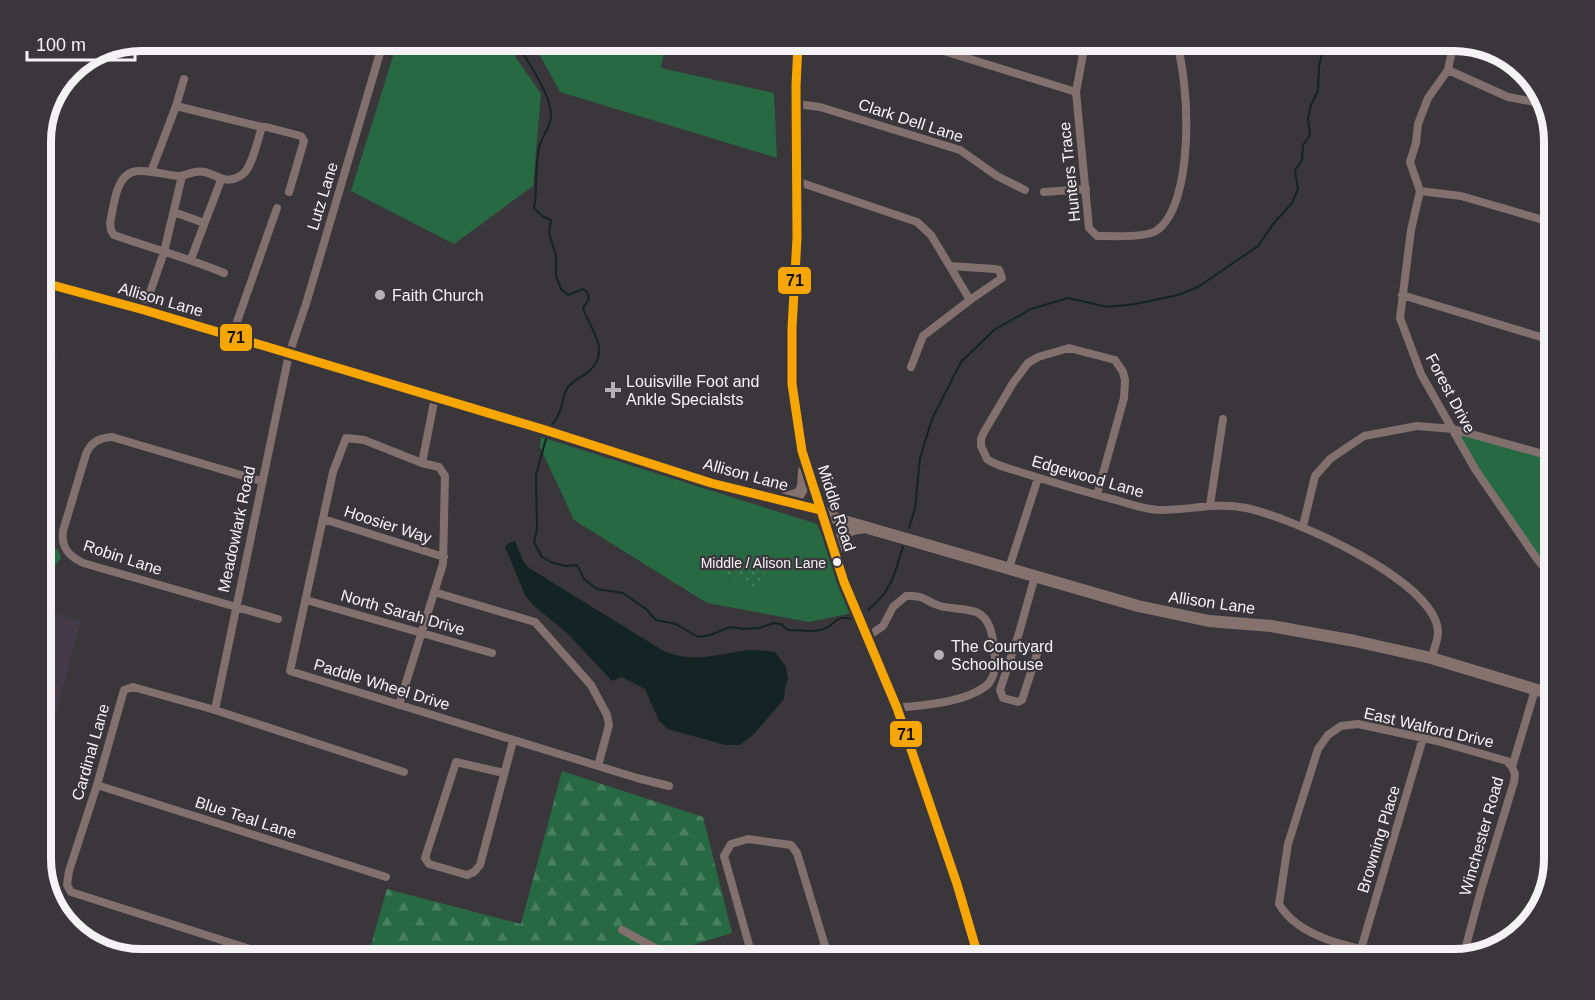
<svg xmlns="http://www.w3.org/2000/svg" width="1595" height="1000" font-family="Arial,sans-serif">
  <style>
    .education { fill: #453a48 }
    .green { fill: #276943 }
    .forest { fill: url(#forest-firs) }
    .garden { fill: url(#garden-dots) }
    .water { fill: #142324 }
    .lines { fill: none; stroke-linecap: round; stroke-linejoin: round }
    .stream { stroke: #142324; stroke-width: 2 }
    .street { stroke: #81706d; stroke-width: 8 }
    .secondary { stroke: #85726f; stroke-width: 12 }
    .bus-1-casing { stroke: #3b363c; stroke-width: 14 }
    .bus-1 { stroke: #f7a600; stroke-width: 9 }
    .poi-dot { fill: #b4b1b5; stroke: #3b363c; stroke-width: 2 }
    .bus-dot { fill: #f5f2f6; stroke: #3b363c; stroke-width: 2 }
    .labels { text-anchor: middle; stroke-width: 4.5; stroke-linejoin: round; paint-order: stroke }
    .bus-label { font-size: 14px; fill: #f5f2f6; stroke: #3b363c; text-anchor: end }
    .street-label { font-size: 16px; fill: #f5f2f6; stroke: #3b363c }
    .poi-label { font-size: 16px; fill: #f5f2f6; stroke: #3b363c; text-anchor: start }
    .rim { fill: none; stroke: #f5f2f6; stroke-width: 8 }
    .line-badge { stroke: #3b363c; stroke-width: 2 }
    .pale-badge-label { font-size: 16px; text-anchor: middle; font-weight: bold; fill: #111 }
  </style>
  <defs>
    <pattern id="forest-firs" width="22" height="20" patternUnits="userSpaceOnUse" patternTransform="scale(1.5)"><rect width="22" height="20" fill="#276943"/><path d="M5 1l3.5 6h-7zM16 11l3.5 6h-7z" fill="#477f5f"/></pattern>
    <pattern id="garden-dots" width="8" height="8" patternUnits="userSpaceOnUse" patternTransform="scale(1.5)"><rect width="8" height="8" fill="#276943"/><path d="M2 2h.1M6 6h.1" fill="none" stroke="#477f5f" stroke-width="1.8" stroke-linecap="round"/></pattern>
  </defs>
  <rect width="100%" height="100%" fill="#3a373b"/>
  <!-- education -->
  <path class="education" d="M 41,351 L 57,357 L 41,415 Z
    M 41,609 L 81,621 L 41,769 Z"/>
  <!-- green -->
  <path class="green" d="M 665,45 L 661,68 L 774,93 L 777,158 L 560,92 L 535,46 Z
    M 402,46 L 508,46 L 541,94 L 533,186 L 454,244 L 351,191 L 394,53 Z
    M 1453,429 L 1554,457 L 1554,542 L 1545,570 Z
    M 541,437 L 817,524 L 857,612 L 809,622 L 707,603 L 574,520 L 540,447 Z
    M 41,547 L 58,549 L 61,558 L 41,585 Z"/>
  <!-- forest -->
  <path class="forest" d="M 562,771 L 703,817 L 732,933 L 683,948 L 682,959 L 367,959 L 387,889 L 521,924 Z"/>
  <!-- garden -->
  <path class="garden" d="M 716,551 L 765,572 L 758,588 L 709,568 Z"/>
  <!-- water -->
  <path class="water" d="M 515,541 L 523,561 L 529,568 L 662,650 C 694,665 718,653 751,650 C 759,650 767,651 775,652 L 786,667 L 788,679 L 785,688 L 784,699 L 754,734 L 740,745 L 725,745 L 668,729 L 659,721 L 645,689 L 622,677 L 612,681 L 567,633 L 533,605 L 525,595 L 505,547 L 509,543 Z"/>
  <g class="lines">
    <!-- stream -->
    <path class="stream" d="M 519,46 C 530,67 548,89 551,113 C 552,124 544,134 540,144 C 534,165 538,187 534,208 L 542,216 L 551,220 L 549,233 L 556,256 L 556,276 L 561,289 L 568,295 L 583,289 L 587,292 L 589,299 L 583,308 C 590,330 612,350 589,371 C 583,377 572,380 567,389 C 563,395 563,404 560,411 C 558,417 554,422 550,427
      M 547,435 L 536,475 L 537,529 L 534,542 L 542,557 L 551,562 L 565,566 L 577,565 L 584,579 L 597,589 L 623,593 L 646,609 L 656,620 L 676,624 L 698,637 L 710,635 L 730,627 L 744,629 L 759,628 L 774,623 L 781,624 L 788,630 C 799,629 815,634 826,628 C 837,623 835,615 851,619
      M 909,528 L 915,509 L 920,458 L 932,419 L 961,362 L 994,330 L 1031,309 L 1068,298 L 1108,307 L 1135,304 L 1178,295 L 1198,287 L 1258,246 L 1273,224 L 1292,203 L 1298,189 L 1295,170 L 1302,160 L 1303,145 L 1310,135 L 1308,118 L 1311,105 L 1318,91 L 1319,66 L 1325,41
      M 868,610 C 893,589 893,577 903,547"/>
    <!-- street -->
    <path class="street" d="M 1454,41 L 1448,70 L 1428,98 L 1418,124 L 1416,143 L 1410,162 L 1420,191 L 1411,230 L 1400,318 L 1421,374 L 1475,469 L 1537,559 L 1554,579
      M 918,43 L 1076,92
      M 1085,43 L 1076,92 L 1089,228 L 1097,236 C 1110,236 1145,238 1156,231 C 1195,205 1190,82 1176,42
      M 1448,70 L 1508,97 L 1545,104
      M 57,99 L 66,90 L 79,64
      M 797,104 L 820,107 L 960,150 L 997,176 L 1025,190
      M 176,106 L 262,127
      M 151,172 L 176,106 L 184,79
      M 796,181 L 917,222 L 931,235 L 970,300
      M 1420,191 L 1461,196 L 1554,223
      M 1044,192 L 1086,189
      M 174,212 L 204,223
      M 191,259 L 221,180
      M 224,273 C 188,258 151,248 114,235 L 111,230 L 110,223 C 114,207 115,172 138,171 C 151,170 166,175 179,176 C 189,176 193,169 205,172 C 220,176 227,186 243,174 C 252,167 258,139 262,127 L 266,127 L 301,136 L 304,141 L 289,192
      M 1402,295 L 1554,341
      M 144,310 L 164,252 L 182,176
      M 232,336 L 277,208
      M 911,367 L 923,336 L 970,300 L 1002,278 L 999,270 L 995,269 L 950,266
      M 422,463 L 364,440 L 346,438 L 333,472 L 290,671 L 637,778 L 669,786
      M 261,481 L 112,437 C 99,438 91,442 86,454 L 63,531 C 61,548 69,556 83,563 L 278,619
      M 1097,495 L 1124,398 L 1125,380 L 1123,372 L 1115,360 L 1069,348 L 1038,357 L 1028,363 L 1013,383 L 984,432 L 981,439 L 981,446 L 987,459 C 996,466 1009,468 1020,472 C 1052,482 1084,492 1116,500 C 1130,504 1146,510 1161,510 C 1190,510 1217,502 1246,508 C 1290,517 1436,580 1438,632 C 1438,640 1434,650 1431,658
      M 1210,505 L 1223,419
      M 323,519 L 444,557
      M 1303,526 L 1315,476 L 1330,459 L 1364,436 L 1417,426 L 1453,429 L 1554,457
      M 1009,568 L 1038,478
      M 434,592 L 535,622 L 591,685 L 607,715 L 609,725 L 598,766
      M 306,600 L 492,653
      M 867,637 L 883,626 L 893,607 L 906,596 C 927,595 923,601 940,606 C 951,609 965,608 976,612 C 993,619 993,642 995,657 C 996,667 994,679 986,686 C 964,703 923,705 897,708
      M 1016,643 L 1033,648 L 1037,654 L 1022,700 L 1018,702 L 1003,698 L 1000,690 L 1019,633 L 1035,576
      M 399,705 L 443,564 L 445,476 L 439,467 L 422,463 L 435,397
      M 215,710 L 289,354 L 306,304 L 382,46
      M 504,773 L 456,762 L 425,858 L 429,864 L 467,875 L 474,872 L 480,865 L 513,741
      M 97,785 L 386,877
      M 622,930 L 659,950 L 669,959
      M 1361,949 L 1423,738
      M 1463,957 L 1481,890 L 1514,782 L 1515,774 L 1512,767 L 1535,690
      M 281,959 L 71,892 L 67,885 L 69,871 L 97,785 L 124,690 L 133,687 L 215,710 L 404,772
      M 753,959 L 724,856 L 731,844 L 748,839 L 791,845 L 797,853 L 829,959
      M 1413,959 C 1372,951 1302,944 1279,904 L 1288,844 L 1318,749 L 1328,735 L 1341,726 L 1358,724 L 1437,741 L 1507,761 L 1512,767"/>
    <!-- secondary -->
    <path class="secondary" d="M 798,44 L 796,86 L 797,238 L 792,328 L 792,384 L 802,451 L 844,582 L 897,708 L 957,884 L 979,959
      M 41,282 L 144,310 L 542,429 L 711,483 L 820,510 L 837,519 L 1138,606 L 1209,621 L 1271,626 L 1355,641 L 1431,658 L 1554,695
      M 782,499 L 799,494 L 803,487 L 804,471
      M 836,555 C 835,539 846,528 861,528"/>
    <defs>
      <path id="bus-1" d="M 798,44 L 796,86 L 797,238 L 792,328 L 792,384 L 802,451 L 844,582 L 897,708 L 957,884 L 979,959
        M 41,282 L 144,310 L 542,429 L 711,483 L 820,510"/>
    </defs>
    <!-- bus-1 casing -->
    <use href="#bus-1" class="bus-1-casing"/>
    <!-- bus-1 -->
    <use href="#bus-1" class="bus-1"/>
  </g>
  <!-- markers -->
  <g class="poi-dot">
    <circle cx="380" cy="295" r="6"/>
    <path d="M610 381h6v6h6v6h-6v6h-6v-6h-6v-6h6z"/>
    <circle cx="939" cy="655" r="6"/>
  </g>
  <circle class="bus-dot" cx="837" cy="562" r="5"/>
  <g class="labels">
    <!-- bus labels -->
    <g class="bus-label">
      <text x="826" y="568">Middle / Alison Lane</text>
    </g>
    <!-- street labels -->
    <g class="street-label">
      <text transform="translate(911 120) rotate(18)" y="6">Clark Dell Lane</text>
      <text transform="translate(1069 172) rotate(-96)" y="6">Hunters Trace</text>
      <text transform="translate(322 196) rotate(-73)" y="6">Lutz Lane</text>
      <text transform="translate(161 299) rotate(16)" y="6">Allison Lane</text>
      <text transform="translate(1451 393) rotate(62)" y="6">Forest Drive</text>
      <text transform="translate(746 474) rotate(15)" y="6">Allison Lane</text>
      <text transform="translate(1088 476) rotate(16)" y="6">Edgewood Lane</text>
      <text transform="translate(837 508) rotate(72)" y="6">Middle Road</text>
      <text transform="translate(388 524) rotate(18)" y="6">Hoosier Way</text>
      <text transform="translate(236 529) rotate(-78)" y="6">Meadowlark Road</text>
      <text transform="translate(123 557) rotate(18)" y="6">Robin Lane</text>
      <text transform="translate(1212 602) rotate(8)" y="6">Allison Lane</text>
      <text transform="translate(403 612) rotate(16)" y="6">North Sarah Drive</text>
      <text transform="translate(382 684) rotate(17)" y="6">Paddle Wheel Drive</text>
      <text transform="translate(1429 727) rotate(13)" y="6">East Walford Drive</text>
      <text transform="translate(90 752) rotate(-74)" y="6">Cardinal Lane</text>
      <text transform="translate(246 817) rotate(18)" y="6">Blue Teal Lane</text>
      <text transform="translate(1481 836) rotate(-74)" y="6">Winchester Road</text>
      <text transform="translate(1378 839) rotate(-73)" y="6">Browning Place</text>
    </g>
    <!-- poi labels -->
    <g class="poi-label">
      <text x="392" y="301">Faith Church</text>
      <text x="626" y="387">Louisville Foot and<tspan x="626" dy="18">Ankle Specialsts</tspan></text>
      <text x="951" y="652">The Courtyard<tspan x="951" dy="18">Schoolhouse</tspan></text>
    </g>
  </g>
  <!-- crop -->
  <path d="M0 0H1595V1000H0ZM141 51H1454A90 90 0 0 1 1544 141V859A90 90 0 0 1 1454 949H141A90 90 0 0 1 51 859V141A90 90 0 0 1 141 51Z" fill="#3b363c" fill-rule="evenodd"/>
  <path class="rim" d="M141 51H1454A90 90 0 0 1 1544 141V859A90 90 0 0 1 1454 949H141A90 90 0 0 1 51 859V141A90 90 0 0 1 141 51Z"/>
  <g class="line-badge">
    <rect x="777" y="266" width="35" height="29" rx="6" fill="#f7a600"/>
    <rect x="219" y="323" width="34" height="29" rx="6" fill="#f7a600"/>
    <rect x="889" y="720" width="34" height="28" rx="6" fill="#f7a600"/>
  </g>
  <g class="pale-badge-label">
    <text x="795" y="286">71</text>
    <text x="236" y="343">71</text>
    <text x="906" y="740">71</text>
  </g>
  <!-- scale -->
  <path d="M27 51v9h108v-9" fill="none" stroke="#f5f2f6" stroke-width="3"/>
  <text x="36" y="51" font-size="18" fill="#f5f2f6" stroke="#3b363c" stroke-width="4.5" paint-order="stroke">100 m</text>
</svg>
